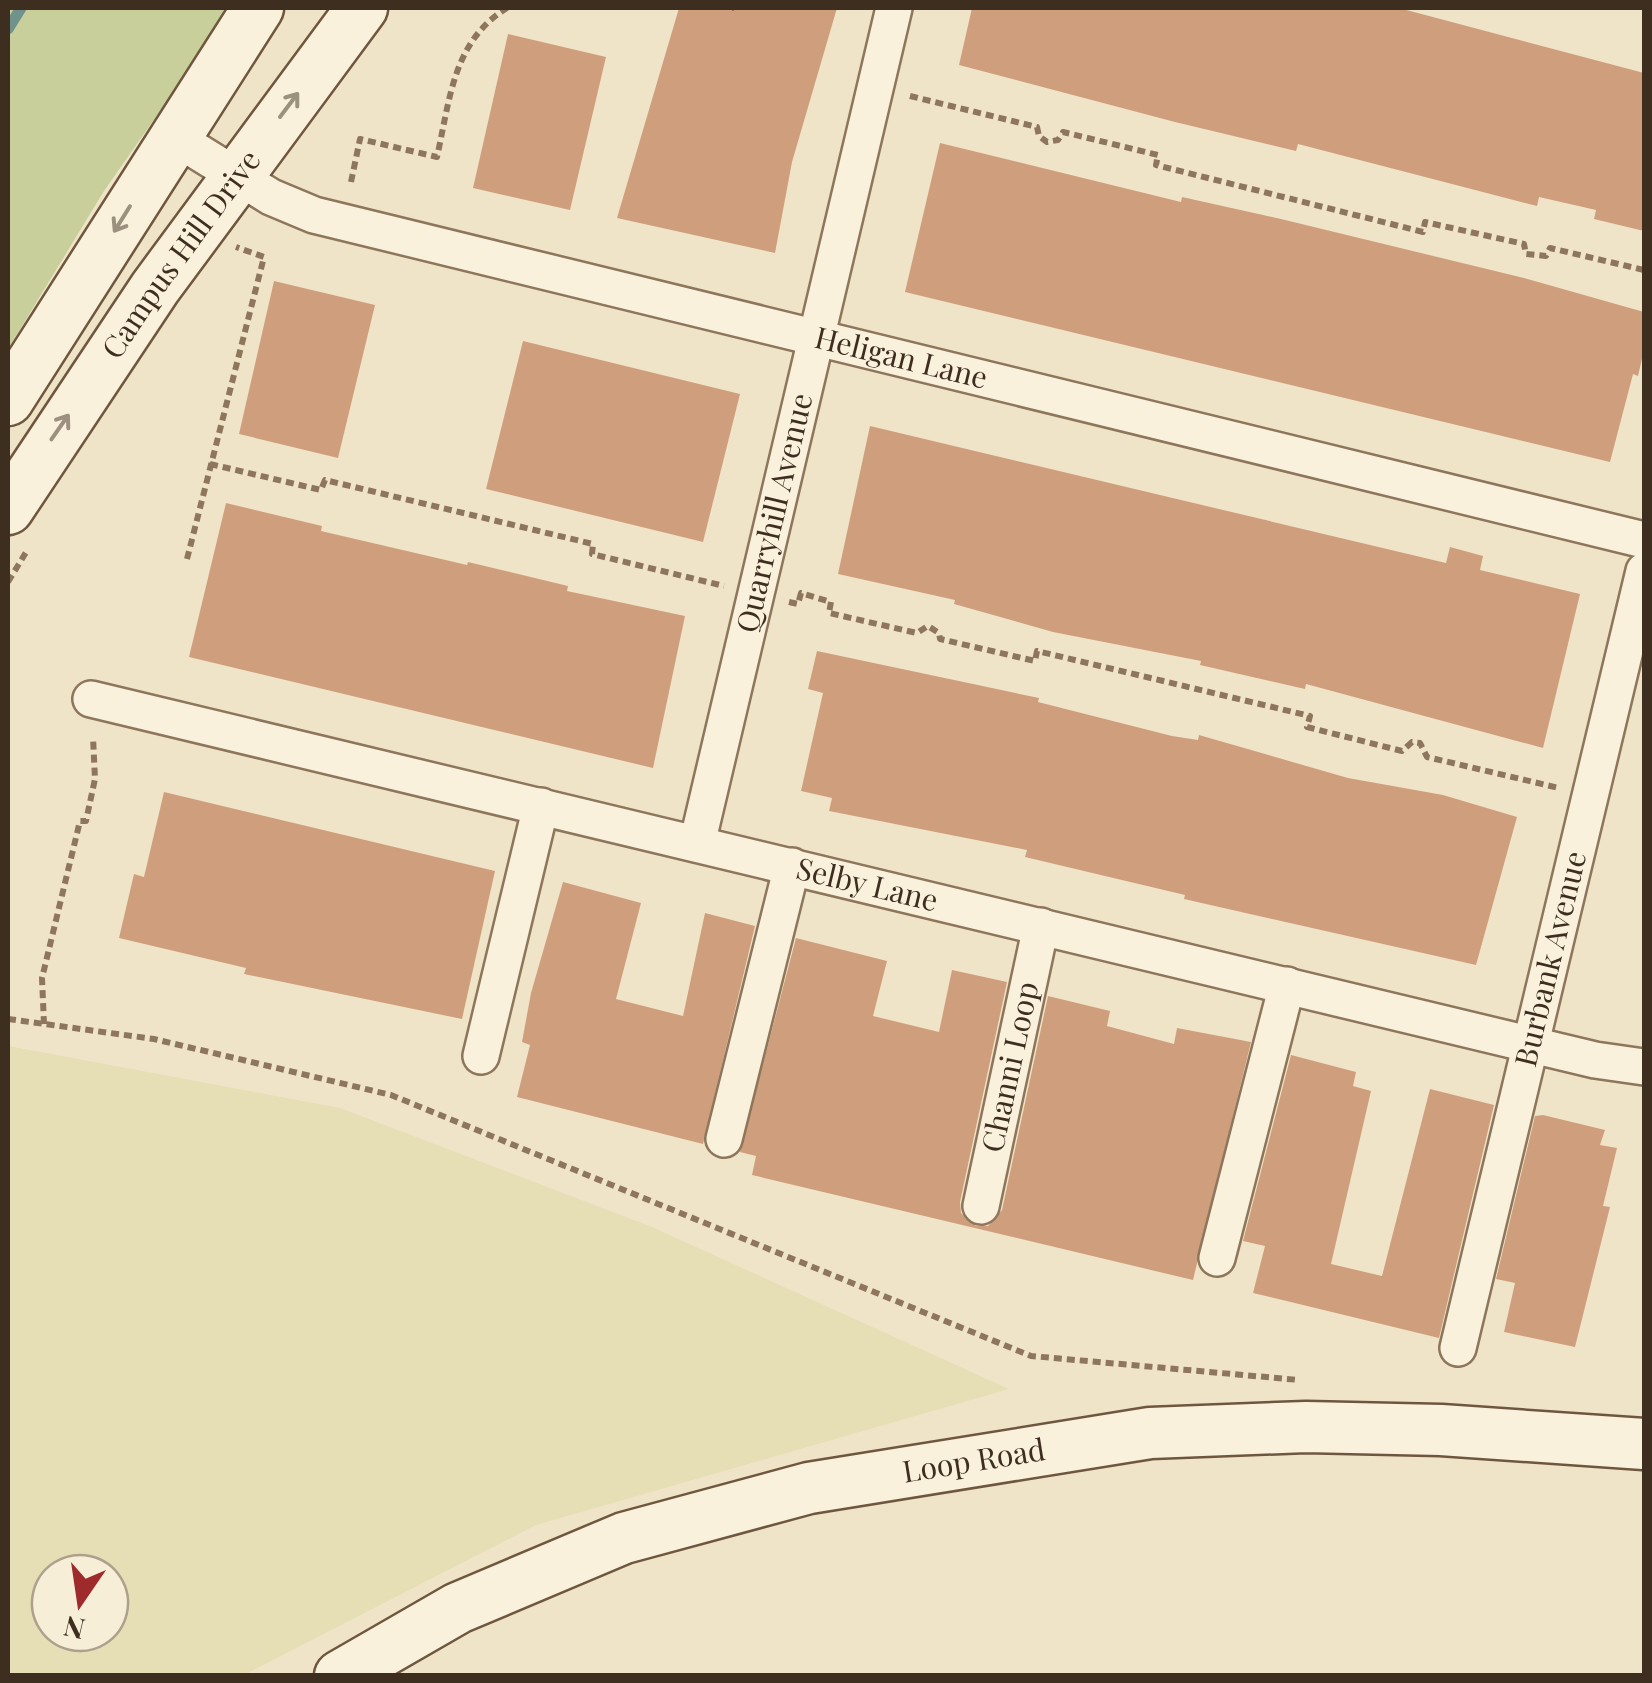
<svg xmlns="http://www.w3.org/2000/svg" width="1652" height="1683" font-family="'Playfair Display',serif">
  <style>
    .farmland { fill: #e6deb5; fill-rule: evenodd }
    .green { fill: #c9cf9b }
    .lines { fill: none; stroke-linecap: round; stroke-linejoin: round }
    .stream { stroke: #6f938a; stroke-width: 11 }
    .building { fill: #cf9f7d }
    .street-casing { stroke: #8d765c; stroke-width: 40 }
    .secondary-casing { stroke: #6f573f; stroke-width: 55 }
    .path { stroke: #8d765c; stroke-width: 6; stroke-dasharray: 8 5; stroke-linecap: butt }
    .street { stroke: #faf1dc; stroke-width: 35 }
    .secondary { stroke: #faf1dc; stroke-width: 50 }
    .oneway { stroke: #9c907e }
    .labels { text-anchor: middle; stroke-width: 8; stroke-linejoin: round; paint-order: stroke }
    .street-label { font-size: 30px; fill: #3d2e20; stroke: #f7eed8 }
  </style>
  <rect width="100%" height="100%" fill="#f0e4c8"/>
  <!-- farmland -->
  <path class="farmland" d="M 8,1046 L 340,1108 L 652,1227 L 1009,1389 L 536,1525 L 244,1675 L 8,1675 ZM 50,1573 L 110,1573 L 110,1633 L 50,1633 Z"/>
  <!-- green -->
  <path class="green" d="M 8,8 L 232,8 L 104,191 L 8,349 Z"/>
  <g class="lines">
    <!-- stream -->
    <path class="stream" d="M 8,29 L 21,8"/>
  </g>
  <!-- building -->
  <path class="building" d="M 679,8 L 837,8 L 792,162 L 775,253 L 617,218 Z
    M 972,8 L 1399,8 L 1644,73 L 1644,231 L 1594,219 L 1596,210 L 1539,197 L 1537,206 L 1298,144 L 1296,151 L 1175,122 L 959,65 Z
    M 508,34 L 606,57 L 570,210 L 473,188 Z
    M 940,143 L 1181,202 L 1182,197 L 1281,219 L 1524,278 L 1644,312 L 1644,350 L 1638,376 L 1633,374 L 1610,462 L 905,292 Z
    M 274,281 L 375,305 L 338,458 L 239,434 Z
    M 523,341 L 740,394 L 703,542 L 486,489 Z
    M 870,426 L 1446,563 L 1450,547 L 1483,556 L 1480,570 L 1580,594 L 1543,748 L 1306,684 L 1305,689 L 1200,665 L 1201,661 L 1053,632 L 954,604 L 955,600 L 838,574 Z
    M 226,503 L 322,526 L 321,531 L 467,565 L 468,562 L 568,586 L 567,591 L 685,616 L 653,768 L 189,657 Z
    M 817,651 L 1039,698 L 1038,702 L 1172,736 L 1198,740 L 1199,735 L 1348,778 L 1443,795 L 1517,817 L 1476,965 L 1184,899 L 1185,895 L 1025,857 L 1027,850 L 829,811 L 832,798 L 801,791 L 823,693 L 808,689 Z
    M 164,792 L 495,871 L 462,1019 L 244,974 L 246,968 L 119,938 L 134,874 L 144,877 Z
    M 563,882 L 641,903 L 616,999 L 683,1016 L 705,913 L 755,926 L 703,1144 L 517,1097 L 530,1045 L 522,1042 L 531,993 Z
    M 796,938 L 887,961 L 873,1016 L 939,1032 L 952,970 L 1007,982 L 960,1202 L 961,1213 L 976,1226 L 988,1226 L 1002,1210 L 1048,996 L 1110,1011 L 1107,1026 L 1174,1044 L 1177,1028 L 1251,1042 L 1193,1280 L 752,1175 L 756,1156 L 740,1152 Z
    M 1291,1055 L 1356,1072 L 1353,1086 L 1371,1091 L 1331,1264 L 1382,1276 L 1430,1089 L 1494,1105 L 1439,1338 L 1253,1293 L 1265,1246 L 1243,1241 Z
    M 1543,1115 L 1605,1130 L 1600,1145 L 1617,1148 L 1603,1206 L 1610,1207 L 1575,1347 L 1504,1332 L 1515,1283 L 1496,1279 L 1535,1116 Z"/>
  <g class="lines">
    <defs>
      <g id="street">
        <path id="s1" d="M 174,137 L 271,197 L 314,215 L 1644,540"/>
        <path id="s2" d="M 91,699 L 1595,1060 L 1644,1067"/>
        <path id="s3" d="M 697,844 L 894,8"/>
        <path d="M 481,1056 L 541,806"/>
        <path d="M 724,1139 L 792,866"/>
        <path id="s4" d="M 981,1206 L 1041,926"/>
        <path d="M 1217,1258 L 1287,985"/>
        <path id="s5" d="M 1458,1348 L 1644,571"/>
      </g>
      <g id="secondary">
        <path d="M 8,400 L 258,8"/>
        <path id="s6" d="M 8,509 L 155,288 L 362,8"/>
        <path id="s7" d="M 340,1676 L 458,1608 L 624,1538 L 809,1488 L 1150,1433 L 1306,1427 L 1441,1430 L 1644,1444"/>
      </g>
    </defs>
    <!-- street casing -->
    <use href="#street" class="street-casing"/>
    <!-- secondary casing -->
    <use href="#secondary" class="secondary-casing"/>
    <!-- path -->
    <path class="path" d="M 732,8 L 734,8
      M 910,96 L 1037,127 L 1039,136 L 1047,142 L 1058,140 L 1063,132 L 1158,155 L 1156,165 L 1423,232 L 1425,222 L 1524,244 L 1526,254 L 1546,256 L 1550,248 L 1644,270
      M 351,182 L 360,139 L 437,157 C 450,99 453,41 507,8
      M 210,464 L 321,490 L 325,480 L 593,544 L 592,554 L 724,586
      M 187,559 L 264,257 L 236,247
      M 8,582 L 28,549
      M 789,602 L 798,604 L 801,593 L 831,602 L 829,613 L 917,633 L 928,626 L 939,633 L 940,639 L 1035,661 L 1037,651 L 1310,716 L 1307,727 L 1402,751 L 1412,742 L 1420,743 L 1427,757 L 1559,788
      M 8,1019 L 154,1039 L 391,1095 L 1031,1356 L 1299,1380
      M 44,1024 L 42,978 L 80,821 L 86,821 L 95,779 L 93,737"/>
    <!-- street -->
    <use href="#street" class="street"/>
    <!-- secondary -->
    <use href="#secondary" class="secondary"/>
  </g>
  <!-- one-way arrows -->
  <defs><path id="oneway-shaft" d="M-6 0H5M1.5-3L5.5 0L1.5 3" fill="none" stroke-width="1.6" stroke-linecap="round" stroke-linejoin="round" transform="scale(2.5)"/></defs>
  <g class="oneway">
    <use href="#oneway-shaft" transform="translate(289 105) rotate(-53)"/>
    <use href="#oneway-shaft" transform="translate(122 219) rotate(122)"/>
    <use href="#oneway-shaft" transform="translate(60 427) rotate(-55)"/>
  </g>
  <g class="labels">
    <!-- street labels -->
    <g class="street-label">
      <text dy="10" stroke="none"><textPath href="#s6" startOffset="308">Campus Hill Drive</textPath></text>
      <text dy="10" stroke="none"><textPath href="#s1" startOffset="765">Heligan Lane</textPath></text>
      <text dy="10" stroke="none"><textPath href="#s3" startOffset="340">Quarryhill Avenue</textPath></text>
      <text dy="10" stroke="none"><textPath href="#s2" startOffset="798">Selby Lane</textPath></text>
      <text dy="10" stroke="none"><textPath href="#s5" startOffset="400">Burbank Avenue</textPath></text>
      <text dy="10" stroke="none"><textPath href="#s4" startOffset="142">Channi Loop</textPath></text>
      <text dy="10" stroke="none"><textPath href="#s7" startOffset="675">Loop Road</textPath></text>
    </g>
  </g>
  <!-- border -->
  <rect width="1652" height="1683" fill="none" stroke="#3d2e20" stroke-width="20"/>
  <!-- north arrow -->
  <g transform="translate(80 1603) rotate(193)"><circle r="48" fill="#f7eed8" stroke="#ada18e" stroke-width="2.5"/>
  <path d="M0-8L18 38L0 25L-18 38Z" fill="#9e2a2b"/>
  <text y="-15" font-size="28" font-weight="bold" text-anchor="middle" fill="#3d2e20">N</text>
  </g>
</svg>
